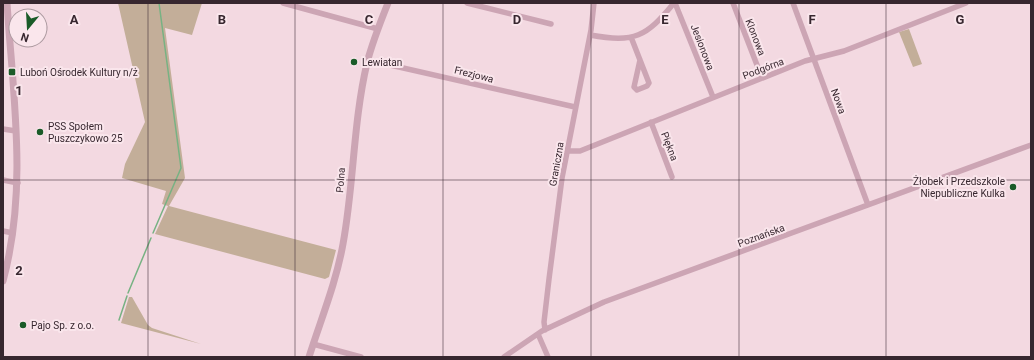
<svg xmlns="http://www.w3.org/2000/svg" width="1034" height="360" font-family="Roboto,sans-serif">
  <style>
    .green { fill: #c3ae99 }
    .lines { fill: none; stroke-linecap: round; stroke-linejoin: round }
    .stream { stroke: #77b283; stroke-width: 1.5 }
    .minor { stroke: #cca5b4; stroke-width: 5.5 }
    .tertiary { stroke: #cca5b4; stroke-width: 7 }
    .grid { fill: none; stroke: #37272f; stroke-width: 1; stroke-opacity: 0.55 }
    .poi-dot { fill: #1a5b28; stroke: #fae6ec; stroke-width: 1.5 }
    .labels { text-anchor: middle; stroke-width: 4; stroke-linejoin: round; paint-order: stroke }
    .street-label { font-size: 10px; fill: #37272f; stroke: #fae6ec }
    .poi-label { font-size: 10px; fill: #37272f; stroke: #fae6ec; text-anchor: start }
    .grid-label { font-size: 13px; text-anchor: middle; font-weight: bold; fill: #37272f; stroke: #fae6ec; stroke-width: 4; stroke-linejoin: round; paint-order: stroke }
  </style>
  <rect width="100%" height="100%" fill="#f3d9e1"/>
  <!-- green -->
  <path class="green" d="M 118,3 L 202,3 L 192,35 L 165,28 L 185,178 L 169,206 L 336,250 L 329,277 L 325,279 L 155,234 L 168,206 L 162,204 L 166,191 L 122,178 L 125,164 L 145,122 Z
    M 909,29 L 922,64 L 913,67 L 899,32 Z
    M 129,297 L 132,297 L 148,325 L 152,328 L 201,344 L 121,323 Z"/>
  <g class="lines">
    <!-- stream -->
    <path class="stream" d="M 153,233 L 181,168 L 159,3
      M 128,293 L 151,238
      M 119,320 L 127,296"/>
    <!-- minor -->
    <path class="minor" d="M 283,3 L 378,29
      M 467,3 L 551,24
      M 675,3 L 713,97
      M 733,3 L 762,78
      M 793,3 L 868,205
      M 590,35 C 635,43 646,37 674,3
      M 631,37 L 649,83 L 647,86 L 637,90 L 634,87 L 640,60
      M 368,60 L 575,107
      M 651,122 L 672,177
      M 3,129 L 16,131
      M 568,151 L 580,151 L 805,61 L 844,51 L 966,3
      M 3,180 L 18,183
      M 3,231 L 13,233
      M 545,330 L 544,322 L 549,279 L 562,178 L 591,30 L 594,3
      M 538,334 L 548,357
      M 313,344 L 361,357
      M 504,357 L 542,331 L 604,302 L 1031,145"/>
    <!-- tertiary -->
    <path class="tertiary" d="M 3,281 C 28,189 13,96 7,3
      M 309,357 C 321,319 336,283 343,244 C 354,184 353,123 367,63 C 372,43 380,23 388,3"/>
  </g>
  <!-- grid -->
  <path class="grid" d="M 148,3 L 148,357M 295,3 L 295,357M 443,3 L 443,357M 591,3 L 591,357M 739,3 L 739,357M 886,3 L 886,357M 3,180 L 1031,180"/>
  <!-- markers -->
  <g class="poi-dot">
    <circle cx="354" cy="62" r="4"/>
    <rect x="8" y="68" width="8" height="8" rx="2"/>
    <circle cx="40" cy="132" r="4"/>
    <circle cx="1013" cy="187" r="4"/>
    <circle cx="23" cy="325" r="4"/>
  </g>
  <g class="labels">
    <!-- street labels -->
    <g class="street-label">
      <text transform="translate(756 37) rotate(69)" y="4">Klonowa</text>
      <text transform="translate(703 47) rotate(69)" y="4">Jesionowa</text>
      <text transform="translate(763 68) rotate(-21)" y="4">Podgórna</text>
      <text transform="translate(474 74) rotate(14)" y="4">Frezjowa</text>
      <text transform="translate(839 101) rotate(70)" y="4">Nowa</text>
      <text transform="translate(670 146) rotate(69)" y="4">Piękna</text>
      <text transform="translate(556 164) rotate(-80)" y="4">Graniczna</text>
      <text transform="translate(340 180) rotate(-85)" y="4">Polna</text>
      <text transform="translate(761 235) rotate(-20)" y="4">Poznańska</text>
    </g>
    <!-- poi labels -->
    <g class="poi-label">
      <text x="362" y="66">Lewiatan</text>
      <text x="20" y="76">Luboń Ośrodek Kultury n/ż</text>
      <text x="48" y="130">PSS Społem<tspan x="48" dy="12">Puszczykowo 25</tspan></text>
      <text x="1005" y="185" text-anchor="end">Żłobek i Przedszkole<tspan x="1005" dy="12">Niepubliczne Kulka</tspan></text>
      <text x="31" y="329">Pajo Sp. z o.o.</text>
    </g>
  </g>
  <g class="grid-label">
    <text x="74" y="24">A</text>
    <text x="222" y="24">B</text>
    <text x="369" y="24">C</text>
    <text x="517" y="24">D</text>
    <text x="665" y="24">E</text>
    <text x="812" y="24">F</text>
    <text x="960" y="24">G</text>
    <text x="19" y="95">1</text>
    <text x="19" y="275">2</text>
  </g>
  <!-- border -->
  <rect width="1034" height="360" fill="none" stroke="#37272f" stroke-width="8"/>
  <!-- north arrow -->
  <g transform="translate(28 28) rotate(198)"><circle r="19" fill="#fae6ec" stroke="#ac9aa0"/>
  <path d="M0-3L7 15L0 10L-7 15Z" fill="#1a5b28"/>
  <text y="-6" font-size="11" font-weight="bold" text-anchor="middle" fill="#37272f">N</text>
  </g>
</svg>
